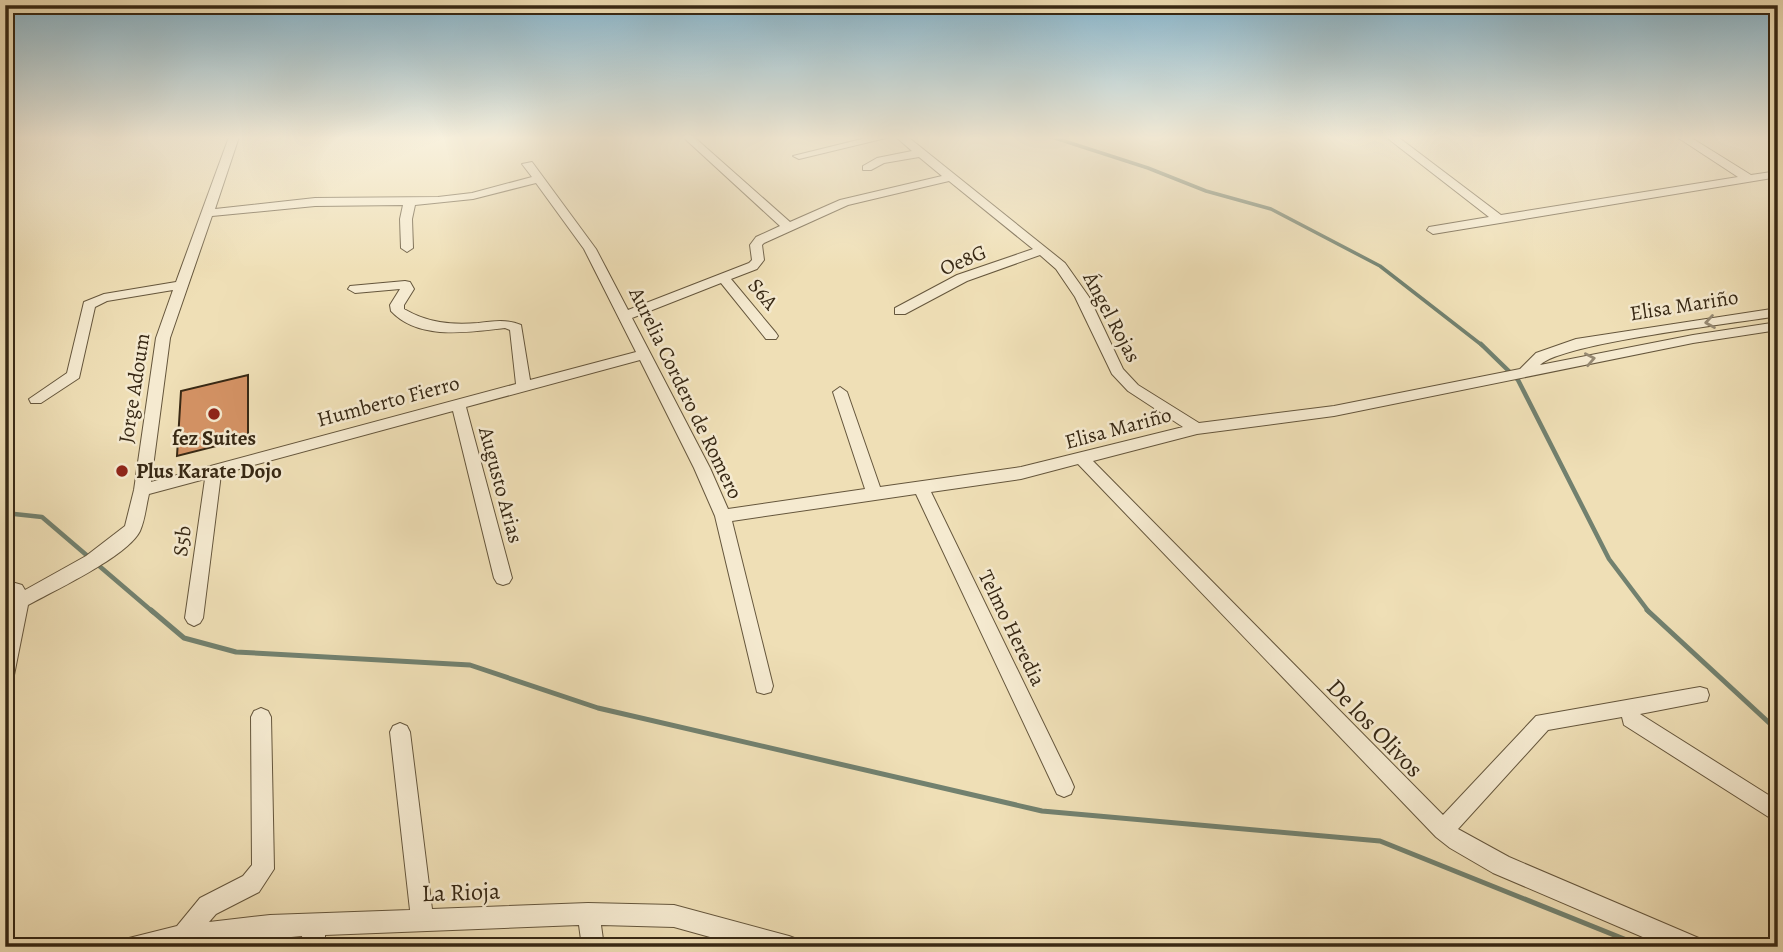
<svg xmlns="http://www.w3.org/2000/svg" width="1783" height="952" font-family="Alegreya,serif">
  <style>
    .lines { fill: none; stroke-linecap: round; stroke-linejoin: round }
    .stream-far2 { stroke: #72816f; stroke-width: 3.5 }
    .stream-far1 { stroke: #72816f; stroke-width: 4.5 }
    .stream { stroke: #72816f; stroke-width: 5 }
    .building { fill: #d59365; stroke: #372814; stroke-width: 2 }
    .street-casing { stroke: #65563c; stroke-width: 2 }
    .street { fill: #f5ead0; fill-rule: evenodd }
    .oneway { stroke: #968972 }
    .poi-dot { fill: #8f2418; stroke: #f5ead0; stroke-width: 2.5 }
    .labels { text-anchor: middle; stroke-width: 5; stroke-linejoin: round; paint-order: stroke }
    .street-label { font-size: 21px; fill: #372814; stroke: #f5ead0 }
    .poi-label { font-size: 21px; font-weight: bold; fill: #372814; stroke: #f5ead0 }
    .near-street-label { font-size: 24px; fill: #372814; stroke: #f5ead0 }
  </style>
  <rect width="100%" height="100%" fill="#efdfb6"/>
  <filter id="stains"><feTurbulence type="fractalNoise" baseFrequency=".00286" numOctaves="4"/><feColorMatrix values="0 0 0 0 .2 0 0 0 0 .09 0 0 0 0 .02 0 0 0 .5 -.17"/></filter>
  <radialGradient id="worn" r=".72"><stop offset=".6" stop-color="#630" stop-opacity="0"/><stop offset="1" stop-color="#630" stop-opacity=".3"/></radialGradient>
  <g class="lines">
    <!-- stream-far2 -->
    <path class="stream-far2" d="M 1052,137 L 1148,168 L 1206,191 L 1271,209 L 1380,266 L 1483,346"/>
    <!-- stream-far1 -->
    <path class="stream-far1" d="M 1481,344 L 1518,380 L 1609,559 L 1649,612
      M 5,513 L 42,517 L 153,612"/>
    <!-- stream -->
    <path class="stream" d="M 151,610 L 184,638 L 236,652 L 470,665 L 598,708 L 1042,811 L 1380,841 L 1644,947
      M 1647,610 L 1778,731"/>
  </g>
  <!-- building -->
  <path class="building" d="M 248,375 L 248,438 L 177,456 L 181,391 Z"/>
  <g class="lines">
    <defs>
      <path id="street" d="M 229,137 L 239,137 L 215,209 L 315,198 L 438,197 L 472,193 L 532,177 L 522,164 L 532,162 L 596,249 L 628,310 L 749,263 L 752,260 L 750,245 L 756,237 L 780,226 L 683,137 L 694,137 L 790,222 L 840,200 L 942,176 L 919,157 L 884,163 L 871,170 L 863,170 L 863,166 L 877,158 L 912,151 L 896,137 L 908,137 L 1065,263 L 1089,297 L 1123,369 L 1138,385 L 1199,423 L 1334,406 L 1520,369 L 1536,353 L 1576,339 L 1778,308 L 1778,316 C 1737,323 1562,343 1540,365 L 1693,335 L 1778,322 L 1778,330 L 1693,343 L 1334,416 L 1197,434 L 1093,461 L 1443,815 L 1536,716 L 1700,687 L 1707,689 L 1709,695 L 1707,701 L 1640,714 L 1778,801 L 1778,823 L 1624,725 L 1622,717 L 1548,730 L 1458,829 L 1509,857 L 1701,939 L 1704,947 L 1666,947 L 1493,873 L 1450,848 L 1436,837 L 1078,464 L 1021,479 L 931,492 L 1071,780 L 1074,787 L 1071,794 L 1064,797 L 1057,794 L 916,494 L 732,521 L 773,686 L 771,692 L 764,694 L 757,692 L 715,516 L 694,468 L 640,360 L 466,407 L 512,578 L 509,583 L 503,585 L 497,583 L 494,578 L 453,411 L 221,474 L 203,618 L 200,623 L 194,626 L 188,623 L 185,618 L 205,479 L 149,494 C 146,506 145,520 140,531 C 128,556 54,591 28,605 L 14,675 L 12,681 L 5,683 L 5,629 L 11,601 L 9,595 L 5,594 L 5,580 L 22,585 L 25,590 L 86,556 L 125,526 L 134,490 L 156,338 L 173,290 L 107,301 L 95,307 L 79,378 L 41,403 L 31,403 L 29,399 L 67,373 L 84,302 L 104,294 L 176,282 ZM 949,181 L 1033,249 L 957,275 L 895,308 L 895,314 L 905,314 L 967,281 L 1040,255 L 1056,269 L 1075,297 L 1112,374 L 1128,391 L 1183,427 L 1021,467 L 880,487 L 847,392 L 840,387 L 833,392 L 865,489 L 728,509 L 710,468 L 632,318 L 721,283 L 766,339 L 776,339 L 778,336 L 776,333 L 731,279 L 757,269 L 764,260 L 762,245 L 764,243 L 848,205 ZM 536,183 L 584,249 L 636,352 L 530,380 L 521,325 C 506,319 494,321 478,323 C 451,325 428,323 404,309 L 404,305 L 414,289 L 410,282 L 405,281 L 350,286 L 348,289 L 355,293 L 400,289 L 390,305 L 391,311 C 419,341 469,332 505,328 L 510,330 L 516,384 L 151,482 L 170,338 L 212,216 L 315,206 L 403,205 L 400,219 L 401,248 L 407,252 L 413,248 L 412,219 L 415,205 L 473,199 Z
        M 870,137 L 890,137 L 799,159 L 793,156 Z
        M 1386,137 L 1398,137 L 1501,215 L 1738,177 L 1677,137 L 1690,137 L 1751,175 L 1778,171 L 1778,177 L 1433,234 L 1427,230 L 1429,227 L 1489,217 Z
        M 261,708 L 268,711 L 271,717 L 274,869 L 259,892 L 216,914 L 209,922 L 270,915 L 410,910 L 390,732 L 393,726 L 400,723 L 407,726 L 410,732 L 432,909 L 588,903 L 674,905 L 789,936 L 797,939 L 800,947 L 746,947 L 674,927 L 601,925 L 604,947 L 582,947 L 579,925 L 325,935 L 325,947 L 303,947 L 302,936 L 187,947 L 122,947 L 125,939 L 177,926 L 200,898 L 243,876 L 252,865 L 251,717 L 254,711 Z"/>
    </defs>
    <!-- street casing -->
    <use href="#street" class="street-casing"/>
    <!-- street -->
    <use href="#street" class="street"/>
  </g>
  <!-- one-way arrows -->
  <defs><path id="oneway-chevron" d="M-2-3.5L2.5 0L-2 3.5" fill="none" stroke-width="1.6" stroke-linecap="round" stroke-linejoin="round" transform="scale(1.75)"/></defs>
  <g class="oneway">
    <use href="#oneway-chevron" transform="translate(1710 322) rotate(171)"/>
    <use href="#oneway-chevron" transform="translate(1590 359) rotate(-11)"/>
  </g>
  <!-- sky -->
  <linearGradient id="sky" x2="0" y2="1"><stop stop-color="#89b8d0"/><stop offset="0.51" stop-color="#f8f1de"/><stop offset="1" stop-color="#f8f1de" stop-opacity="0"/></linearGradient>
  <rect width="1783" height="270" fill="url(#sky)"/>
  <!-- markers -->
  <g class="poi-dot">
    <circle cx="214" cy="414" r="7"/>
    <circle cx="122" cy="471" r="7"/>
  </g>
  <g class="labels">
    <!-- street labels -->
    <g class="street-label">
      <text transform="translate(963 260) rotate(-23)" y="7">Oe8G</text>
      <text transform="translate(763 294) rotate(50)" y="7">S6A</text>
      <text transform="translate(1684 305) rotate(-9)" y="7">Elisa Mariño</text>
      <text transform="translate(1112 317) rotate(62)" y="7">Ángel Rojas</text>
      <text transform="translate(134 388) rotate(-81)" y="7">Jorge Adoum</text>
      <text transform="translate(686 393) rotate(64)" y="7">Aurelia Cordero de Romero</text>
      <text transform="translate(388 401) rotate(-15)" y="7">Humberto Fierro</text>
      <text transform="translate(1118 428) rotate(-15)" y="7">Elisa Mariño</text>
      <text transform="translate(501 485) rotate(75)" y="7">Augusto Arias</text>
      <text transform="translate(182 541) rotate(-82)" y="7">S5b</text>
      <text transform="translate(1012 628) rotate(64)" y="7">Telmo Heredia</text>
    </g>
    <!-- poi labels -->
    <g class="poi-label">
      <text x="214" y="445">fez Suites</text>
      <text x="136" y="478" text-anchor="start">Plus Karate Dojo</text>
    </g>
    <!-- near-street labels -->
    <g class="near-street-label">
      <text transform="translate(1375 728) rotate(46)" y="8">De los Olivos</text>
      <text transform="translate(461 892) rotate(-2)" y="8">La Rioja</text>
    </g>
  </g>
  <!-- margin -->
  <rect width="1783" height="952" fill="none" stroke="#efdfb6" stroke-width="28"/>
  <rect x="7" y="7" width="1769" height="938" fill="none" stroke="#372814" stroke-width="3.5"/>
  <rect x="14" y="14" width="1755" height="924" fill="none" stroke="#372814" stroke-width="2"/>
  <rect width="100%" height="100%" filter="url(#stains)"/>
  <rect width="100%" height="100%" fill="url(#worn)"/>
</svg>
